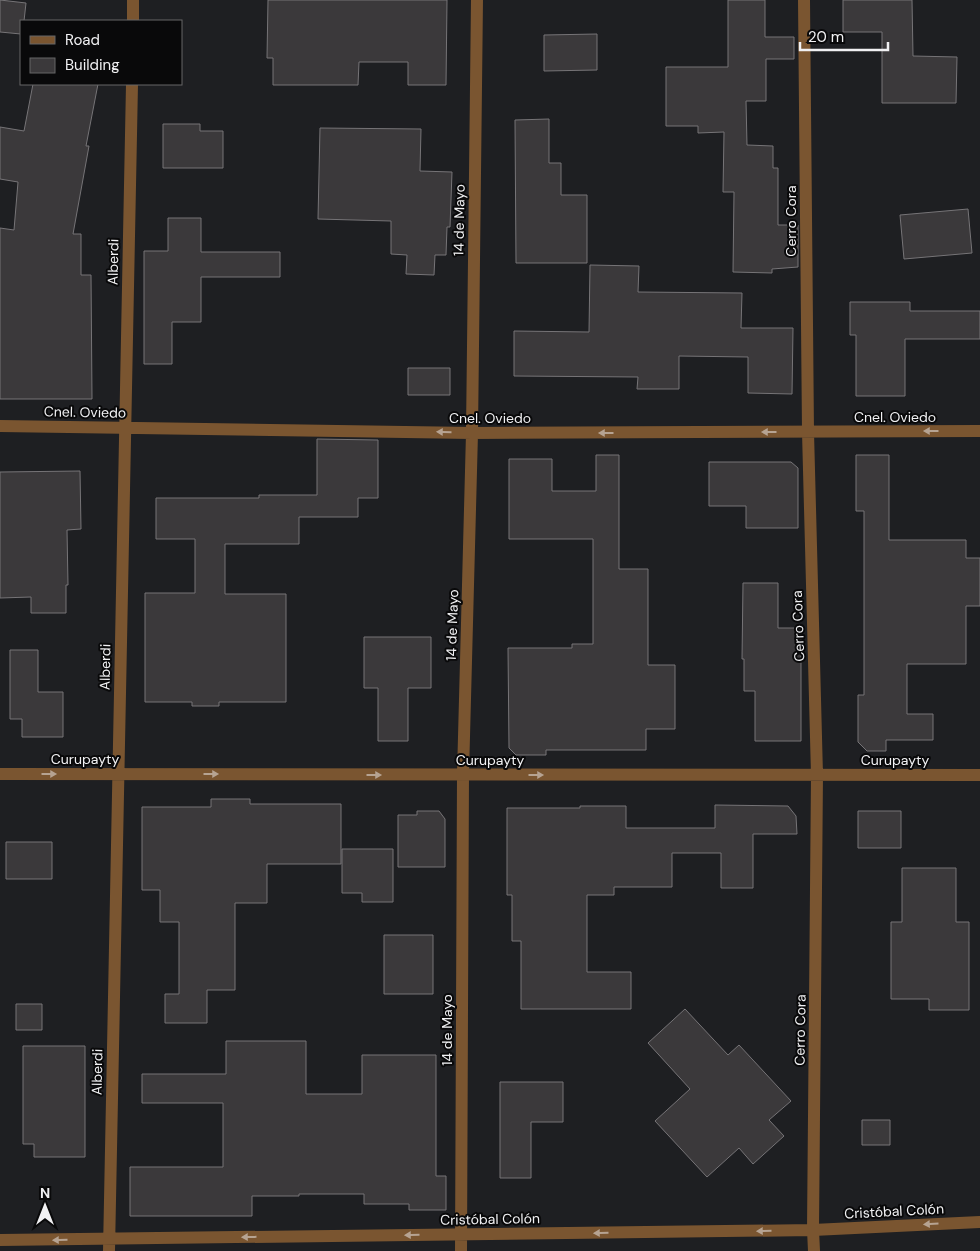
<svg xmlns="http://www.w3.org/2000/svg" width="980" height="1251" font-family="'DM Sans',sans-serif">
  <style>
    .building { fill: #3b393b; stroke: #767477 }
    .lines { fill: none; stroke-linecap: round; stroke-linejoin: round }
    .street { stroke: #7a5530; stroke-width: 12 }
    .oneway { fill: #b6a392 }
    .labels { text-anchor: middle; stroke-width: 4; stroke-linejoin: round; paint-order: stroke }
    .street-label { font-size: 14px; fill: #f1f1f3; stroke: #09090a }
  </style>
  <rect width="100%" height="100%" fill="#1e1f22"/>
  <!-- building -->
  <path class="building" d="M 0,0 L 26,3 L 24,21 L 21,21 L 21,34 L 0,32 Z
    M 268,0 L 447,0 L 446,85 L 408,85 L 408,62 L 359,62 L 358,85 L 273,85 L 273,58 L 267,58 Z
    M 728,0 L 765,0 L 765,37 L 794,37 L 794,59 L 766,59 L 766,101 L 746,101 L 747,145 L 773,146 L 773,168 L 778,168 L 778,225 L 798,225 L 798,267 L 772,269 L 772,273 L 733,272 L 734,192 L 723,192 L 724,132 L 698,133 L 698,126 L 666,126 L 666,67 L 728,67 Z
    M 843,0 L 912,0 L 913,56 L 957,57 L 956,103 L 882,103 L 882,32 L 843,32 Z
    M 597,34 L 597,70 L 544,71 L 544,35 Z
    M 33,84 L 98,84 L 86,146 L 89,146 L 73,234 L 81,234 L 81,275 L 91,275 L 92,399 L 0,399 L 0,228 L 14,230 L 18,182 L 0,179 L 0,127 L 24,131 Z
    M 549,119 L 549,163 L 561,163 L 561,195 L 587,195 L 587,263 L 516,263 L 515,120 Z
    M 163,124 L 200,124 L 200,131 L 223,131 L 223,168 L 163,168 Z
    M 320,128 L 421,129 L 420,171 L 452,172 L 450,227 L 447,227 L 446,255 L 435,255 L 434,275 L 406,274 L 407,255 L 391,254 L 391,221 L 318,219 Z
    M 968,209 L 972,253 L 904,259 L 900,215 Z
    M 168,218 L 201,218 L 201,252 L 280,252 L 280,277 L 201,277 L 201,322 L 172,322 L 172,364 L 144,364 L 144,251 L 168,251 Z
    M 590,265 L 639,266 L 638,292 L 742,293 L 741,328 L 793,328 L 792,394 L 748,393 L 748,357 L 679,356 L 679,389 L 637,389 L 638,377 L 514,376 L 514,331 L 589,332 Z
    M 850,302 L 910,302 L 910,311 L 980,311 L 980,339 L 905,339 L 905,396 L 856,396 L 856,335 L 850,335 Z
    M 408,368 L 450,368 L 450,395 L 408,395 Z
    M 317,439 L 378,440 L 378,498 L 358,498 L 358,517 L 299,517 L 299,544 L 225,544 L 225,594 L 286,594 L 286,702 L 219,702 L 219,706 L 192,706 L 192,702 L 145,702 L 145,593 L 195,593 L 195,539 L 156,539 L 156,498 L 259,498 L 259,495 L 317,495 Z
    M 596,455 L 619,455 L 619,569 L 648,569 L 648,665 L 675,665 L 675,729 L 646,729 L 646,750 L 546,750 L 546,755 L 516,755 L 509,748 L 508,648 L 572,648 L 572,644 L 593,644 L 593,539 L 509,539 L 509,459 L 552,459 L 552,491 L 596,491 Z
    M 856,455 L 889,455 L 889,540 L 966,540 L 966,558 L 980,558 L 980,606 L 966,606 L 966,664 L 907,664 L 907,714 L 933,714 L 933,740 L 886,740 L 886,751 L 867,751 L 858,742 L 858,695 L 864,695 L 864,511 L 856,511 Z
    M 709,462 L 791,462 L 798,468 L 798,528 L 746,528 L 746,506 L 709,506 Z
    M 80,471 L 81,529 L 67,530 L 68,585 L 66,585 L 66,613 L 31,613 L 31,597 L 0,598 L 0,472 Z
    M 743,583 L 778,583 L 778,628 L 801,628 L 801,741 L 755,741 L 755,691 L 744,691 L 744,659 L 742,659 Z
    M 364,637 L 431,637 L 431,688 L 408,688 L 408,741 L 378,741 L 378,688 L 364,688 Z
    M 10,650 L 38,650 L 38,692 L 63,692 L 63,737 L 22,737 L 22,719 L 10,719 Z
    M 211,799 L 250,799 L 250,804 L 341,804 L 341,864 L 267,864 L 267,903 L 235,903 L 235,990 L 207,990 L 207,1023 L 165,1023 L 165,994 L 179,994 L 179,922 L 160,922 L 160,890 L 142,890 L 142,807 L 211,807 Z
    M 715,805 L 788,806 L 796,816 L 797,834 L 753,834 L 753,888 L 721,888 L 721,853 L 672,853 L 672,887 L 614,887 L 614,895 L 587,895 L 587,972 L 631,972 L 631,1009 L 521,1009 L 521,941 L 512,941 L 512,895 L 507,895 L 507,808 L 580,808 L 580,806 L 626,806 L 626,828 L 715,828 Z
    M 417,811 L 439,811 L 445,819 L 445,867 L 398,867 L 398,815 L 417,815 Z
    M 858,811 L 901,811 L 901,848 L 858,848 Z
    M 6,842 L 52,842 L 52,879 L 6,879 Z
    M 342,849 L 393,849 L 393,902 L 362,902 L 362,893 L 342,893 Z
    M 902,868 L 956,868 L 956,922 L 969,922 L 969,1010 L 929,1010 L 929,999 L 891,999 L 891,922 L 902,922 Z
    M 384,935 L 433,935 L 433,994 L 384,994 Z
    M 16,1004 L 42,1004 L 42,1030 L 16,1030 Z
    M 685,1009 L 728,1055 L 739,1045 L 791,1101 L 769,1120 L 784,1136 L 753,1164 L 739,1148 L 707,1177 L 655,1121 L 690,1089 L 648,1043 Z
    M 226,1041 L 306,1041 L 306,1094 L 362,1094 L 362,1055 L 436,1055 L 436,1176 L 446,1176 L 446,1210 L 409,1210 L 409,1204 L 364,1204 L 364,1194 L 299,1194 L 299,1196 L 252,1196 L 252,1216 L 130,1216 L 130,1167 L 223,1167 L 223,1103 L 142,1103 L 142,1074 L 226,1074 Z
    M 23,1046 L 85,1046 L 85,1157 L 34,1157 L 34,1144 L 23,1144 Z
    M 500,1082 L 563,1082 L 563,1122 L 531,1122 L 531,1178 L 500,1178 Z
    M 862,1120 L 890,1120 L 890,1145 L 862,1145 Z"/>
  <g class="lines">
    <!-- street -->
    <path class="street" d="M 804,0 L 808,432 L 817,775 L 813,1230 L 814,1251
      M 133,21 L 133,0
      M 0,426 L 472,433 L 980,431
      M 0,774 L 980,775
      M 0,1240 L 813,1230 L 980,1222
      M 109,1251 L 132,84
      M 461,1251 L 463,775 L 472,433 L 477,0"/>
  </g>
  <!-- one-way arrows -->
  <defs><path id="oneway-solid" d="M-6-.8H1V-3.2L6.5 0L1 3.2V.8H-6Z" transform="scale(1.25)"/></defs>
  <g class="oneway">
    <use href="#oneway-solid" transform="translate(931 431) rotate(180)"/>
    <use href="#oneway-solid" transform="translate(444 432) rotate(-179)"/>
    <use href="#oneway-solid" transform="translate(769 432) rotate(180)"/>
    <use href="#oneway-solid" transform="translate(606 433) rotate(180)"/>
    <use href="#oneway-solid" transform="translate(49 774)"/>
    <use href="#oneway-solid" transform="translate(211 774)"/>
    <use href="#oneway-solid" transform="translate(374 775)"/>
    <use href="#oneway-solid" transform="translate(536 775)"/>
    <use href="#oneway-solid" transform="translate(931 1224) rotate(177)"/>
    <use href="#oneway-solid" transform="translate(764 1231) rotate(179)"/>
    <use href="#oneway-solid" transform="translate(601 1233) rotate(179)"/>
    <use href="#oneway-solid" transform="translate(412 1235) rotate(179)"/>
    <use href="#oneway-solid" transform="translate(249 1237) rotate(179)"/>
    <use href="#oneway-solid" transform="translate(60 1240) rotate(179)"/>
  </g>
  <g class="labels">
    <!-- street labels -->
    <g class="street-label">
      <text transform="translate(459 220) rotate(-89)" y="5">14 de Mayo</text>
      <text transform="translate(791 221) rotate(-90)" y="5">Cerro Cora</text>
      <text transform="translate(113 262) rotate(-89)" y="5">Alberdi</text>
      <text transform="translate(85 412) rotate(1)" y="5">Cnel. Oviedo</text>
      <text x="895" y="422">Cnel. Oviedo</text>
      <text x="490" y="423">Cnel. Oviedo</text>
      <text transform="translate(452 625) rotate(-88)" y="5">14 de Mayo</text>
      <text transform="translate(798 626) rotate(-92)" y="5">Cerro Cora</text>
      <text transform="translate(105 667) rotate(-89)" y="5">Alberdi</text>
      <text x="85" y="764">Curupayty</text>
      <text x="490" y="765">Curupayty</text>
      <text x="895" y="765">Curupayty</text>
      <text transform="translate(447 1030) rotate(-90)" y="5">14 de Mayo</text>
      <text transform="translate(800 1030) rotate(-89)" y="5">Cerro Cora</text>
      <text transform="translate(97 1072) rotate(-89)" y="5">Alberdi</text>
      <text transform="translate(894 1211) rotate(-3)" y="5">Cristóbal Colón</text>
      <text transform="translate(490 1219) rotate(-1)" y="5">Cristóbal Colón</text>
    </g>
  </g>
  <!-- legend -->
  <rect x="20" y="20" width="162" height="65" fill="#09090a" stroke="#666667"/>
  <rect x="30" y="36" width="25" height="8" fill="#7a5530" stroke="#666667"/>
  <text x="65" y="45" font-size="15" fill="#f1f1f3">Road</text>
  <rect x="30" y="58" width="25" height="15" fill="#3b393b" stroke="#666667"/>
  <text x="65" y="70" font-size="15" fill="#f1f1f3">Building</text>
  <!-- north arrow -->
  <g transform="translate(45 1206)" stroke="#09090a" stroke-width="4" paint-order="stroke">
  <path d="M0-4L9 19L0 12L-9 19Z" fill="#f1f1f3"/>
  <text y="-8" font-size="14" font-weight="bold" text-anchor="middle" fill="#f1f1f3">N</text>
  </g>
  <!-- scale -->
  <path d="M800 42v8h88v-8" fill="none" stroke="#f1f1f3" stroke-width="2.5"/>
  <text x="808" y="42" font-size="15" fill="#f1f1f3" stroke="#09090a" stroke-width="4" paint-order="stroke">20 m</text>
</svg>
